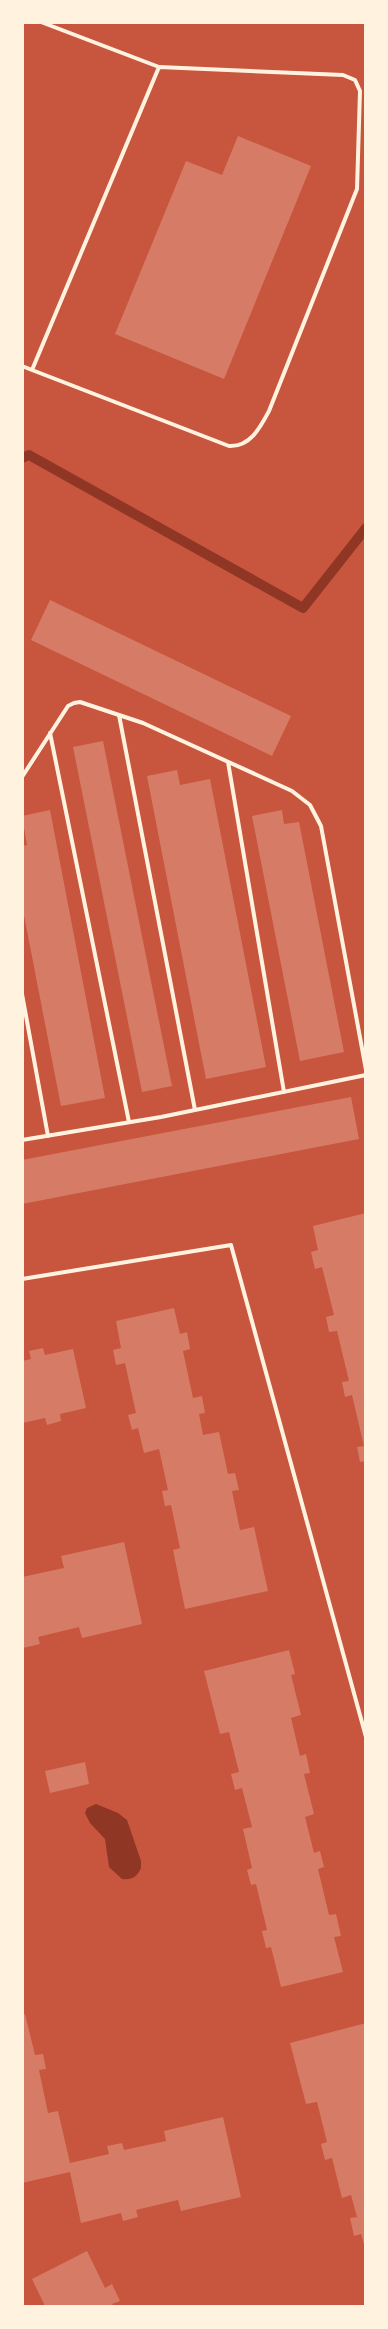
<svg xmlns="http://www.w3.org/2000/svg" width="388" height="2329" font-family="Commissioner,sans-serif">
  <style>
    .water { fill: #8f3625 }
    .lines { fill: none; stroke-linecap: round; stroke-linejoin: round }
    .stream { stroke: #8f3625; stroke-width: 10 }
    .building { fill: #d67c66 }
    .service { stroke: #fff3e0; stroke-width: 4 }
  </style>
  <rect width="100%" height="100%" fill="#c8553d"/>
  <!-- water -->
  <path class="water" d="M 96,1804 L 118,1813 L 127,1820 L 141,1861 L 141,1868 C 137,1877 132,1880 122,1879 L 109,1867 L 105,1839 L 90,1823 L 85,1813 L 87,1808 Z"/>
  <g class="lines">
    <!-- stream -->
    <path class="stream" d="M 22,458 L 29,455 L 303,608 L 366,528"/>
  </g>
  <!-- building -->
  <path class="building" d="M 238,136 L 311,166 L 224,379 L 115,334 L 186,161 L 222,175 Z
    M 50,600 L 291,716 L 272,756 L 31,640 Z
    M 103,741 L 172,1086 L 142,1092 L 73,747 Z
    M 177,770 L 180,785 L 210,779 L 266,1067 L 206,1079 L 147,776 Z
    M 50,810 L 105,1098 L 61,1106 L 22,905 L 22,846 L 27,845 L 22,816 Z
    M 282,810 L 284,824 L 299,822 L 344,1052 L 300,1061 L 252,816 Z
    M 351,1097 L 359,1139 L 22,1204 L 22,1160 Z
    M 366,1213 L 366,1461 L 360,1462 L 357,1447 L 364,1446 L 352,1395 L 345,1397 L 342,1382 L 349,1381 L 337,1331 L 329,1332 L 326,1317 L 334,1315 L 322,1267 L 315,1269 L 311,1252 L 318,1250 L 313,1226 Z
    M 174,1308 L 180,1334 L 187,1332 L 190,1349 L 183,1351 L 193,1398 L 202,1396 L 205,1413 L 199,1414 L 203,1435 L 219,1432 L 228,1474 L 235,1473 L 239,1490 L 232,1491 L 240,1530 L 254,1527 L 268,1591 L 185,1609 L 173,1550 L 180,1548 L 171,1505 L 165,1506 L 162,1491 L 168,1490 L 159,1449 L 144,1453 L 138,1428 L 132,1430 L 128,1415 L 136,1413 L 125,1363 L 116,1365 L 113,1350 L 121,1348 L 116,1321 Z
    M 43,1348 L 45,1355 L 73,1349 L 86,1408 L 60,1414 L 61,1421 L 47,1425 L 45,1418 L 22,1423 L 22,1361 L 31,1359 L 29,1351 Z
    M 124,1542 L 142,1624 L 82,1638 L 79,1627 L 38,1637 L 40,1644 L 23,1648 L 22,1577 L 64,1568 L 61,1556 Z
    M 289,1650 L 295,1674 L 291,1675 L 301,1715 L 291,1718 L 300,1756 L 306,1754 L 310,1773 L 304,1774 L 314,1814 L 305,1817 L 314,1853 L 320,1851 L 324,1867 L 318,1869 L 329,1915 L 336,1914 L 341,1936 L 334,1937 L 343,1972 L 281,1987 L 271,1947 L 266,1948 L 262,1931 L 267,1930 L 256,1884 L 251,1885 L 247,1870 L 252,1868 L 243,1829 L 252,1827 L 242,1788 L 235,1790 L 231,1774 L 239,1772 L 229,1732 L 220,1734 L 204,1671 Z
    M 85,1762 L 89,1784 L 50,1793 L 45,1771 Z
    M 25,2014 L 35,2055 L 43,2054 L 46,2069 L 39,2070 L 48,2113 L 58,2111 L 70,2163 L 109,2154 L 107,2146 L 122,2143 L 124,2150 L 166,2141 L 164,2131 L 223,2117 L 241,2197 L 181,2211 L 178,2200 L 136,2210 L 138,2217 L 123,2221 L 121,2213 L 81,2223 L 70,2172 L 22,2183 L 22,2015 Z
    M 366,2023 L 366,2248 L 365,2248 L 361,2234 L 354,2236 L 350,2218 L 357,2217 L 351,2195 L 342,2198 L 332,2158 L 325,2160 L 321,2144 L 327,2142 L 317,2102 L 306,2104 L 290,2043 Z
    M 87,2251 L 105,2288 L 112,2284 L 120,2301 L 112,2304 L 114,2306 L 45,2306 L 32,2279 Z"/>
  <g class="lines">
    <!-- service -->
    <path class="service" d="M 22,366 L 32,370 L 159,67 L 41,22
      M 32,370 L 229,446 C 250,447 260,428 269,411 L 357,189 L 360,91 L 355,80 L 343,75 L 159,67
      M 119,715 L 195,1110
      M 50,733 L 129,1122
      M 228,762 L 284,1092
      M 22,777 L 68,706 L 74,703 L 80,702 L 143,723 L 292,791 L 310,805 L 321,826 L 366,1070
      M 22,994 L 48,1136
      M 22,1140 L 161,1117 L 366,1075
      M 22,1279 L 231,1245 L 366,1737"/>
  </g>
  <!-- border -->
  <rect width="388" height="2329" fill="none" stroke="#fff3e0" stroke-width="48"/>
</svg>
